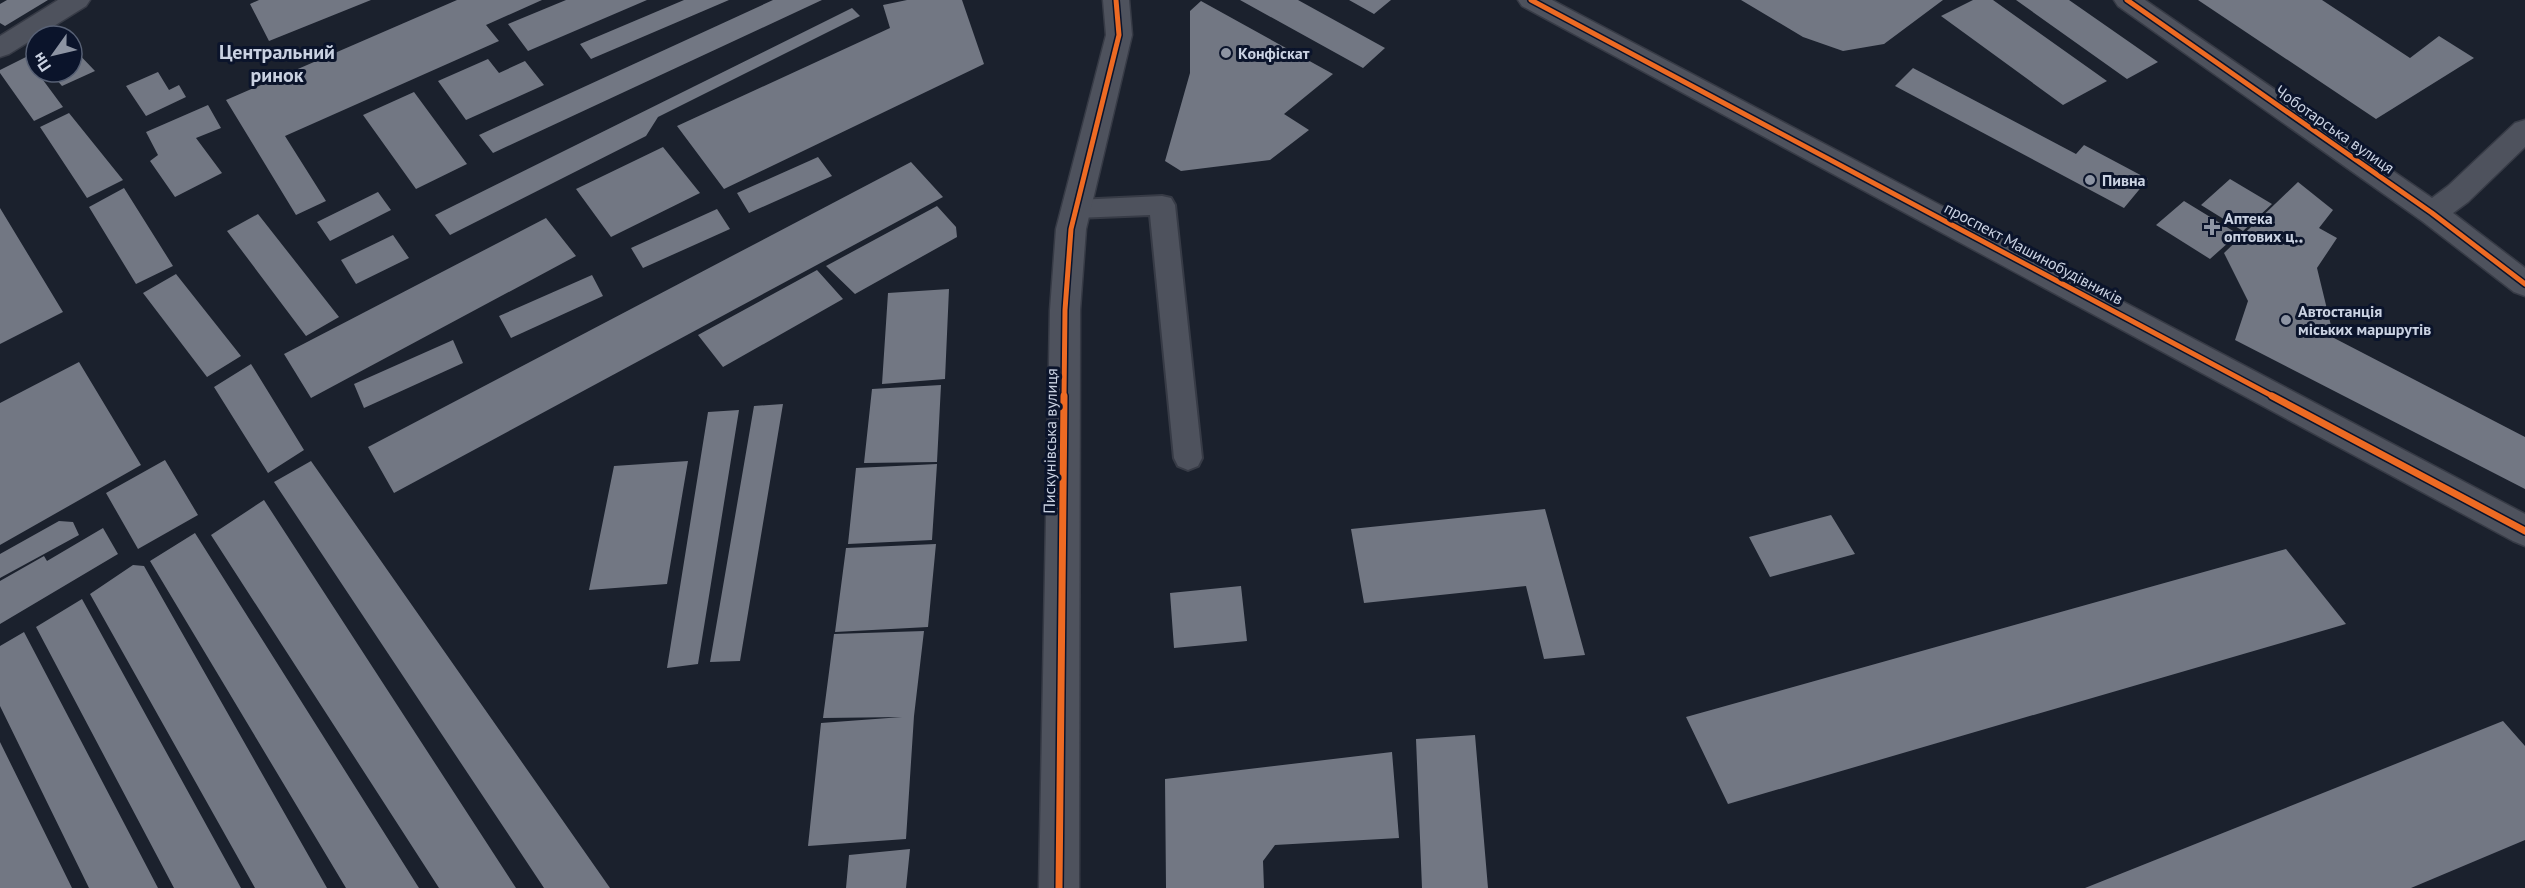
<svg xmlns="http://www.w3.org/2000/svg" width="2525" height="888" font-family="'PT Sans',sans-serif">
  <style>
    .building { fill: #727783 }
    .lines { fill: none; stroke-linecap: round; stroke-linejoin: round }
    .lane-casing { stroke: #373b46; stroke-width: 4 }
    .street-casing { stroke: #373b46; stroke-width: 3 }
    .secondary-casing { stroke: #373b46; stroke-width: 3 }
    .lane { fill: #4e525d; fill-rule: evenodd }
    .street { fill: #4e525d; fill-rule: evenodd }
    .secondary { fill: #4e525d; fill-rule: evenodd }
    .cycleway-far1-casing { stroke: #0b142b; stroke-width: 8 }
    .cycleway-casing { stroke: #0b142b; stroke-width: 10 }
    .cycleway-far1 { stroke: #ed6a23; stroke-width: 5 }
    .cycleway { stroke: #ed6a23; stroke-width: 7 }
    .poi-dot { fill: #8d94a3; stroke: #0b142b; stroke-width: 2 }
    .labels { text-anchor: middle; stroke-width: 6; stroke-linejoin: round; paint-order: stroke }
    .poi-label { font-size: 16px; font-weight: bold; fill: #cad2e2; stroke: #0b142b; text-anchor: start }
    .street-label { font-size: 16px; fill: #cad2e2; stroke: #0b142b }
    .quarter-label { font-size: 20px; font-weight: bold; fill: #cad2e2; stroke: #0b142b }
  </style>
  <rect width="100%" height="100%" fill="#1b212d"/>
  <!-- building -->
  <path class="building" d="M 7,0 L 48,0 L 5,26 L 0,23 L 0,4 Z
    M 259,0 L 371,0 L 269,41 L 250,4 Z
    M 457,0 L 542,0 L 486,25 L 499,41 L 285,136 L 326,201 L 296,215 L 226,100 Z
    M 566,0 L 647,0 L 528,51 L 508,24 Z
    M 684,0 L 729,0 L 591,59 L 580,44 Z
    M 773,0 L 822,0 L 493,153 L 479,135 Z
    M 907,0 L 962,0 L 984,64 L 724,189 L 677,126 L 890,28 L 883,5 Z
    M 1240,0 L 1298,0 L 1385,48 L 1363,68 Z
    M 1349,0 L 1391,0 L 1374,14 Z
    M 1741,0 L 1943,0 L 1884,44 L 1843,51 L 1803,37 Z
    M 1973,0 L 1993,0 L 2107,81 L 2063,105 L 1941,16 Z
    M 2016,0 L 2069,0 L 2158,62 L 2127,79 Z
    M 2198,0 L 2322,0 L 2410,58 L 2439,36 L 2474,58 L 2376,119 Z
    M 1201,1 L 1333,74 L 1284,114 L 1309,130 L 1270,160 L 1181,171 L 1165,161 L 1190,73 L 1190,11 Z
    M 852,8 L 860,16 L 658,117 L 646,136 L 450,235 L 435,215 Z
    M 72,47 L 95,71 L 62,86 L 50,72 L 72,72 Z
    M 26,57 L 63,107 L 34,121 L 0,73 L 0,70 Z
    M 488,59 L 499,73 L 525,61 L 544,85 L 466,120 L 438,81 Z
    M 1913,68 L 2076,154 L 2084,145 L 2148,179 L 2124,208 L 1895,86 Z
    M 158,72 L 169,90 L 179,85 L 186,97 L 146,116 L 126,86 Z
    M 414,92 L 467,164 L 416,189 L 363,115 Z
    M 208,105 L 221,128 L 196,138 L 222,173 L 175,197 L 150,161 L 158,155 L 146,132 Z
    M 69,113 L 123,180 L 87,198 L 40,127 Z
    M 663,147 L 700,193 L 611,237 L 576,189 Z
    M 818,157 L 832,176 L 749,213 L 737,193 Z
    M 911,162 L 943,197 L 394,493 L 368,447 Z
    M 2230,179 L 2272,204 L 2243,231 L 2201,205 Z
    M 2298,182 L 2333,210 L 2319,228 L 2337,238 L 2317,268 L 2334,338 L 2525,437 L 2525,489 L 2235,340 L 2248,301 L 2224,253 Z
    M 124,188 L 173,266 L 136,284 L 89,207 Z
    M 378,192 L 391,210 L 330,241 L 317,222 Z
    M 2184,201 L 2238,234 L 2210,259 L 2156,225 Z
    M 937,206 L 956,227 L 957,237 L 855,294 L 826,266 Z
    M 0,208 L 63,312 L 0,344 Z
    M 717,209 L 730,229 L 643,268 L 631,248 Z
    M 258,214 L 339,317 L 306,336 L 227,231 Z
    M 546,218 L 576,256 L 311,398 L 284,354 Z
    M 393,235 L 409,258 L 356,284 L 341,260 Z
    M 817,270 L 843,299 L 723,367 L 698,335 Z
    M 176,274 L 241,356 L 207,377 L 143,293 Z
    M 592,275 L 603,296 L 511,338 L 499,316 Z
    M 949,289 L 945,379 L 882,384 L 888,293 Z
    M 453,340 L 463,363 L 364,408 L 354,384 Z
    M 79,362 L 141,465 L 0,545 L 0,403 Z
    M 251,364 L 304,450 L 268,473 L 214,387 Z
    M 941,385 L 937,462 L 864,463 L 872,389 Z
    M 783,404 L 740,661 L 710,662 L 754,406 Z
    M 739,410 L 698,664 L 667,668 L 708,412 Z
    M 165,460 L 198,515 L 138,549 L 106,493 Z
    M 311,461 L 610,888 L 544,888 L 274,482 Z
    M 688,461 L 667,584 L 589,590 L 614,466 Z
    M 937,464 L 932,540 L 848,544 L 856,468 Z
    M 264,500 L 516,888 L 439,888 L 211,535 Z
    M 1545,509 L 1585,655 L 1544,659 L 1526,586 L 1364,603 L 1351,529 Z
    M 1831,515 L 1855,554 L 1770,577 L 1749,537 Z
    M 59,521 L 73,522 L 79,535 L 0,578 L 0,554 Z
    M 103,528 L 118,554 L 0,624 L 0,581 L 44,556 L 47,561 Z
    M 195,533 L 419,888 L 346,888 L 150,561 Z
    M 936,544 L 928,627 L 835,632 L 846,548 Z
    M 2286,549 L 2346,624 L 1728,804 L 1686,717 Z
    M 133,565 L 144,566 L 327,888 L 255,888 L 90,594 Z
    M 1241,586 L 1247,641 L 1174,648 L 1170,593 Z
    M 82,599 L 241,888 L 174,888 L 36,627 Z
    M 924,631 L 914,716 L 906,839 L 808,846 L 821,723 L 902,717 L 823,718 L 834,634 Z
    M 24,632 L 158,888 L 89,888 L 0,706 L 0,646 Z
    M 2503,721 L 2525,746 L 2525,840 L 2411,888 L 2085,888 Z
    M 1475,735 L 1488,888 L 1422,888 L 1416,739 Z
    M 0,742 L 72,888 L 0,888 Z
    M 1392,752 L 1399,838 L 1275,845 L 1263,861 L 1264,888 L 1166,888 L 1165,779 Z
    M 910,849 L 906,888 L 846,888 L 849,855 Z"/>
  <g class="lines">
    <defs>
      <path id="lane" d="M 1162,196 L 1171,198 L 1175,205 L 1202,458 L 1198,466 L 1188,470 L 1178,466 L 1174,458 L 1150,215 L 1076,218 L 1067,216 L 1063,209 L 1067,202 L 1076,200 Z"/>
      <path id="street" d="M 58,0 L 90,0 L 86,6 L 9,54 L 0,57 L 0,36 Z
        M 1518,0 L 1552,0 L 2525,514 L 2525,546 L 2513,541 L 1522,6 Z
        M 2114,0 L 2145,0 L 2432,198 L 2448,186 L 2515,123 L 2525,120 L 2525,147 L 2468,202 L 2453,213 L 2525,268 L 2525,296 L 2514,292 L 2422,221 L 2118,6 Z"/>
      <path id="secondary" d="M 1103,0 L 1129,0 L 1132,35 L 1086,229 L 1080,310 L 1079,888 L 1039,888 L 1050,310 L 1056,229 L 1106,35 Z"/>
    </defs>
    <!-- lane casing -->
    <use href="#lane" class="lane-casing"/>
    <!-- street casing -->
    <use href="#street" class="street-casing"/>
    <!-- secondary casing -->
    <use href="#secondary" class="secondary-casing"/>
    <!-- lane -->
    <use href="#lane" class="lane"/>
    <!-- street -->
    <use href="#street" class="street"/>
    <!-- secondary -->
    <use href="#secondary" class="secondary"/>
    <defs>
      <path id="cycleway-far1" d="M 1531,0 L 2274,397
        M 2127,0 L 2432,213 L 2525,284
        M 1064,397 L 1065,310 L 1071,229 L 1119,35 L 1116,0"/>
      <path id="cycleway" d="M 2272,396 L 2525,531
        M 1059,888 L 1064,396"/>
    </defs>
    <!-- cycleway-far1 casing -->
    <use href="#cycleway-far1" class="cycleway-far1-casing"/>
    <!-- cycleway casing -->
    <use href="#cycleway" class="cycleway-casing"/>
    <!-- cycleway-far1 -->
    <use href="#cycleway-far1" class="cycleway-far1"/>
    <!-- cycleway -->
    <use href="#cycleway" class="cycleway"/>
  </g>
  <!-- markers -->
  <g class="poi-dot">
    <circle cx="1226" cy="53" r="6"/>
    <circle cx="2090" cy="180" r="6"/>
    <path d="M2209 218h6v6h6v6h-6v6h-6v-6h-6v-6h6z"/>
    <circle cx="2286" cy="320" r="6"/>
  </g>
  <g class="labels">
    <!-- poi labels -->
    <g class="poi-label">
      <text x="1238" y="59">Конфіскат</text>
      <text x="2102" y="186">Пивна</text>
      <text x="2224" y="224">Аптека<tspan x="2224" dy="18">оптових ц‥</tspan></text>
      <text x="2298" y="317">Автостанція<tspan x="2298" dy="18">міських маршрутів</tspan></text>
    </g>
    <!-- street labels -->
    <g class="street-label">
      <text transform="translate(2335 129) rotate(35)" y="6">Чоботарська вулиця</text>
      <text transform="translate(2034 253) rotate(28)" y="6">проспект Машинобудівників</text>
      <text transform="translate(1050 441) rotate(-89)" y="6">Пискунівська вулиця</text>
    </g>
    <!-- quarter labels -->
    <g class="quarter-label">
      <text x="277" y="59">Центральний<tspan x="277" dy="23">ринок</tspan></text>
    </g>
  </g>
  <!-- north arrow -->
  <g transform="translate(54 54) rotate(236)"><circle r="28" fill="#0b142b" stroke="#576074" stroke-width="1.5"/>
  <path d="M0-4.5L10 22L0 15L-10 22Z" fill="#8d94a3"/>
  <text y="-9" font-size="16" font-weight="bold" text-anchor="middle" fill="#cad2e2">Пн</text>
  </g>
</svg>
